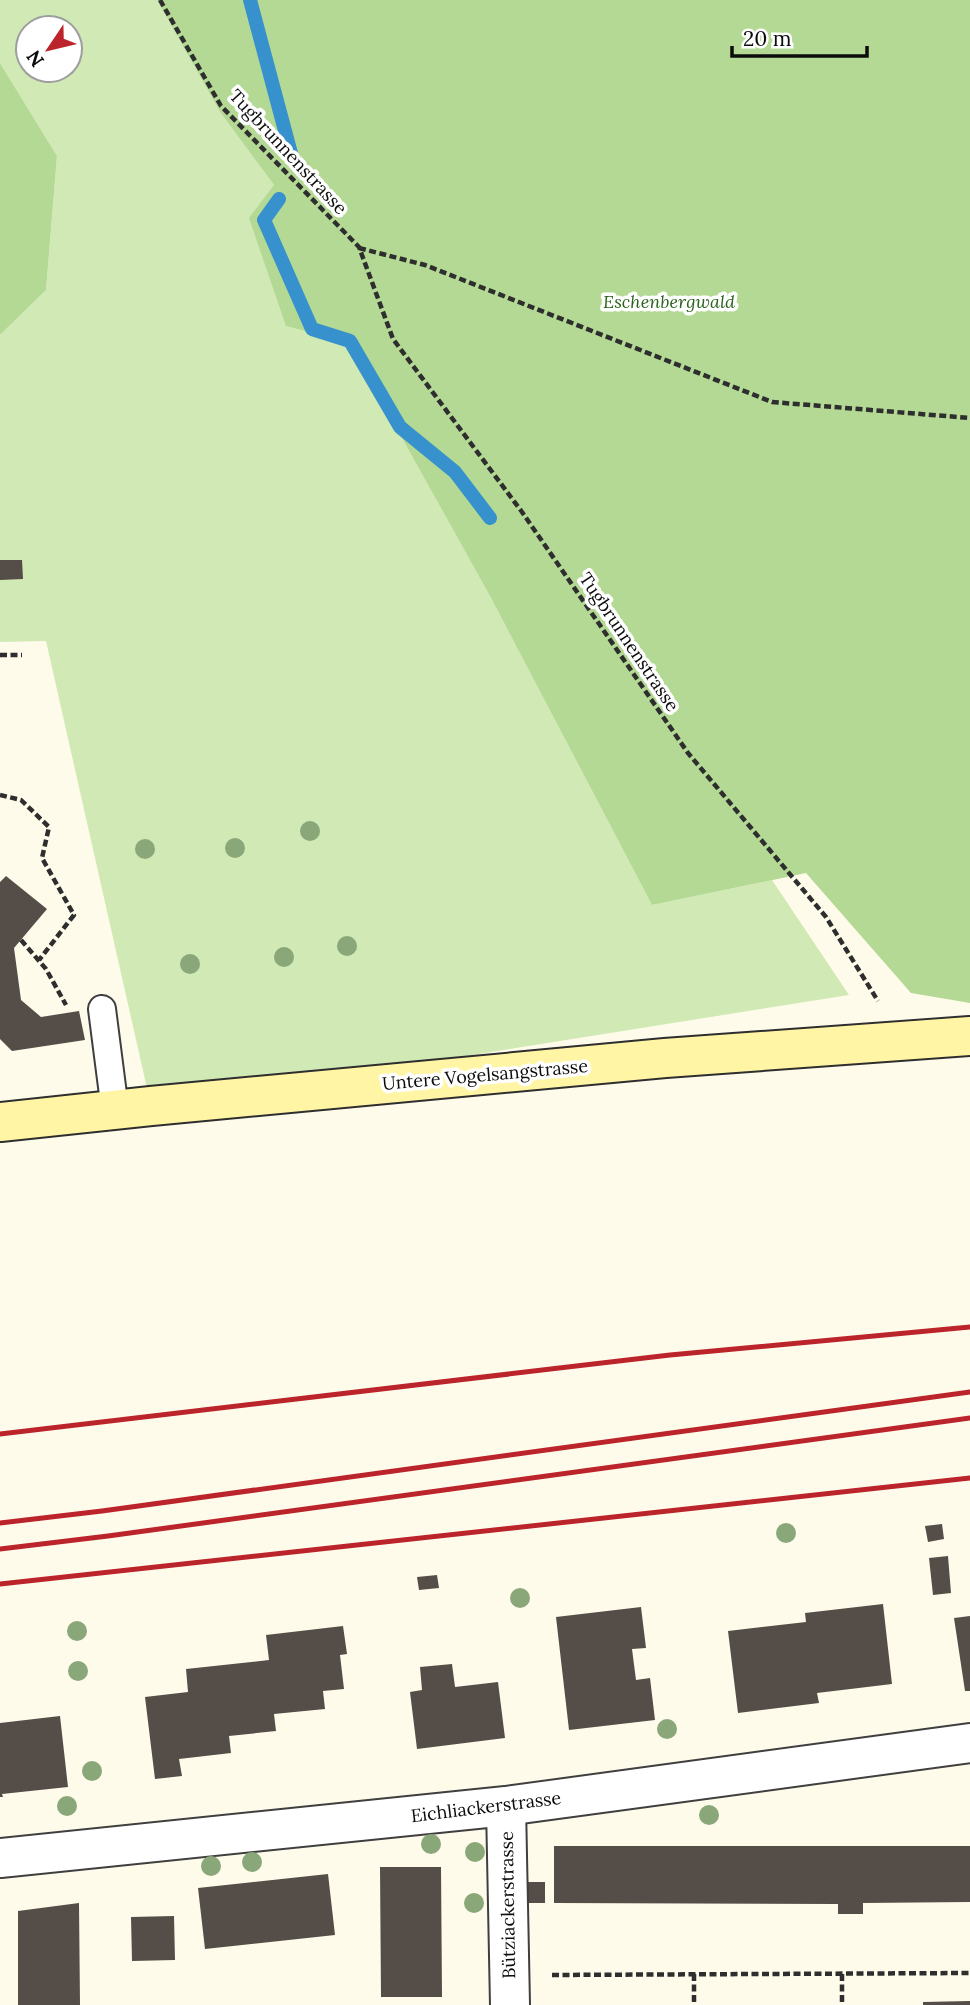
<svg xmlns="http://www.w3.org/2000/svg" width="970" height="2005" font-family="Lora,serif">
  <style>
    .green { fill: #d0e9b5; fill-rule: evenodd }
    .forest { fill: #b3d994 }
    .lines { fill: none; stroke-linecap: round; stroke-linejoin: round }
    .stream { stroke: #3691cd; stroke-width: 14 }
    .building { fill: #544d48 }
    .lane-casing { stroke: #3f3f3f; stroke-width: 30 }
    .street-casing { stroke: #3f3f3f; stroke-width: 42 }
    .secondary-casing { stroke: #2e2e2e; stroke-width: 42 }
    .path { stroke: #2e2e2e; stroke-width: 4.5; stroke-dasharray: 7 3.5; stroke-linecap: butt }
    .lane { stroke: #fff; stroke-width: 26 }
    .street { stroke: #fff; stroke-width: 38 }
    .secondary { stroke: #fff5a5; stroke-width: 38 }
    .rail { stroke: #bb242b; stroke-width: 5 }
    .tree { fill: #8aa779 }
    .labels { text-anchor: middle; stroke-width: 7; stroke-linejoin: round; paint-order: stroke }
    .street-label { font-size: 18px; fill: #0c0c0c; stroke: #fff }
    .park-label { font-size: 18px; font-style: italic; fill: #2b631c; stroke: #fff }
  </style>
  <rect width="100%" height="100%" fill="#fffbea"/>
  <!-- green -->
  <path class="green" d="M 0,0 L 157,0 L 220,112 L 274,185 L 286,326 L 349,343 L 491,598 L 652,905 L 772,880 L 849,995 L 151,1106 L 46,641 L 0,642 L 0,335 L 46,290 L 57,156 L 0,63 ZM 28,28 L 70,28 L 70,70 L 28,70 Z"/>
  <!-- forest -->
  <path class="forest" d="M 157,0 L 970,0 L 970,1003 L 911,993 L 806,873 L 652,905 L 491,598 L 349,343 L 286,326 L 249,218 L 274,185 L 220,112 Z
    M 0,63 L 57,156 L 46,290 L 0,335 Z"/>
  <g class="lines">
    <!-- stream -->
    <path class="stream" d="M 250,0 L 292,157
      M 279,199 L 264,220 L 312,329 L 350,341 L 400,427 L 455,472 L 490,518"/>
  </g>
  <!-- building -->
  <path class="building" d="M 0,560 L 22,560 L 23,579 L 0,580 Z
    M 6,876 L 47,909 L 14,948 L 21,1000 L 41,1017 L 79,1011 L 85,1040 L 12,1051 L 0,1039 L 0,882 Z
    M 942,1524 L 944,1539 L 928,1542 L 925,1526 Z
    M 948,1556 L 951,1593 L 933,1595 L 929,1558 Z
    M 437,1575 L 439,1588 L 419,1590 L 417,1577 Z
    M 883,1604 L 892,1684 L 817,1693 L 819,1703 L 738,1713 L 728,1631 L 806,1622 L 805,1613 Z
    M 641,1607 L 646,1648 L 632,1649 L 636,1680 L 650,1678 L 655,1720 L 569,1730 L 556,1617 Z
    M 970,1616 L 970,1691 L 965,1691 L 954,1618 Z
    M 343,1626 L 347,1654 L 340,1655 L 344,1689 L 323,1691 L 325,1709 L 274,1714 L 276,1731 L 229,1736 L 231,1753 L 179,1759 L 182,1776 L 155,1779 L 145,1697 L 188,1692 L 186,1669 L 269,1660 L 266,1635 Z
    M 452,1664 L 455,1687 L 498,1682 L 505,1738 L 417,1749 L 410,1692 L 422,1690 L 420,1667 Z
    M 60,1716 L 68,1787 L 2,1794 L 3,1797 L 0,1797 L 0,1723 Z
    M 554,1846 L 970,1846 L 970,1902 L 863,1903 L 863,1914 L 838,1914 L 838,1904 L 554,1903 Z
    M 380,1867 L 441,1867 L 442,1997 L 381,1997 Z
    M 328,1874 L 335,1935 L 205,1949 L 198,1888 Z
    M 528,1882 L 545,1882 L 545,1903 L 528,1903 Z
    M 79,1903 L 80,2005 L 18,2005 L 18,1911 Z
    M 174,1916 L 175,1960 L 132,1961 L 131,1917 Z
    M 970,2001 L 970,2005 L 923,2005 L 923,2002 Z"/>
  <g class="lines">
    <defs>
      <path id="lane" d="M 102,1009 L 115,1110"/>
      <path id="street" d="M 506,1806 L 510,2005
        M 0,1858 L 506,1806 L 970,1743"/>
      <path id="secondary" d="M 0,1122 L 151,1106 L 665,1058 L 970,1036"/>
    </defs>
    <!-- lane casing -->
    <use href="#lane" class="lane-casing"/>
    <!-- street casing -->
    <use href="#street" class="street-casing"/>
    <!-- secondary casing -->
    <use href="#secondary" class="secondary-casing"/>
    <!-- path -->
    <path class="path" d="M 160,0 L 221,106 L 359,247 L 393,339 L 522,512 L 688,753 L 826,917 L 878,1001
      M 359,248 L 425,265 L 772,402 L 970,418
      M 0,655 L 22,655
      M 0,795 L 21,800 L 49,827 L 42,858 L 74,915 L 39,960
      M 21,940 L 46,969 L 66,1005
      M 694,1974 L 694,2005
      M 842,1974 L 842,2005
      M 552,1975 L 970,1973"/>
    <!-- lane -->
    <use href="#lane" class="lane"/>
    <!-- street -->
    <use href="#street" class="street"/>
    <!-- secondary -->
    <use href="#secondary" class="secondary"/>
    <!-- rail -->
    <path class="rail" d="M 0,1434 L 670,1355 L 970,1327
      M 0,1523 L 102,1511 L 970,1392
      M 0,1549 L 108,1536 L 970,1418
      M 0,1584 L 970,1478"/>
  </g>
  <!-- trees -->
  <g class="tree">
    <circle cx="310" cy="831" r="10"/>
    <circle cx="235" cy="848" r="10"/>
    <circle cx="145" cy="849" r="10"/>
    <circle cx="347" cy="946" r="10"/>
    <circle cx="284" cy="957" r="10"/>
    <circle cx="190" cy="964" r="10"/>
    <circle cx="786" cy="1533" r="10"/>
    <circle cx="520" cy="1598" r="10"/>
    <circle cx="77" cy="1631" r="10"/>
    <circle cx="78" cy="1671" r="10"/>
    <circle cx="667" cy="1729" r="10"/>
    <circle cx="92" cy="1771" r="10"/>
    <circle cx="67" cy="1806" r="10"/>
    <circle cx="709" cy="1815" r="10"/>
    <circle cx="431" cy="1844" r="10"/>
    <circle cx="475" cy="1852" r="10"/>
    <circle cx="252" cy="1862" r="10"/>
    <circle cx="211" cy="1866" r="10"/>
    <circle cx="474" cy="1903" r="10"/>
  </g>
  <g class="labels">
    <!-- street labels -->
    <g class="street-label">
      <text transform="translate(288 152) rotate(47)" y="6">Tugbrunnenstrasse</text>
      <text transform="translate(629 642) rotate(56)" y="6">Tugbrunnenstrasse</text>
      <text transform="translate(485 1075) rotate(-5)" y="6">Untere Vogelsangstrasse</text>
      <text transform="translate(486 1807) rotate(-7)" y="6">Eichliackerstrasse</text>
      <text transform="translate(508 1905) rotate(-91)" y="6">Bütziackerstrasse</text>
    </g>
    <!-- park labels -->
    <g class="park-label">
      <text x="669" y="308">Eschenbergwald</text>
    </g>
  </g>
  <!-- north arrow -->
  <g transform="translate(49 49) rotate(235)"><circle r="33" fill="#ffffff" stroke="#9e9e9e" stroke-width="2"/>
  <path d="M0-5L12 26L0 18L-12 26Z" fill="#bb242b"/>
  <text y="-10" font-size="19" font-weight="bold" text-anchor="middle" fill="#0c0c0c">N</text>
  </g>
  <!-- scale -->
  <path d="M732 46v10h135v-10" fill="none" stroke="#0c0c0c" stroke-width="3.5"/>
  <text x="743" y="46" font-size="21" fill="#0c0c0c" stroke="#ffffff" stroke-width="5" paint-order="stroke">20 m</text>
</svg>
